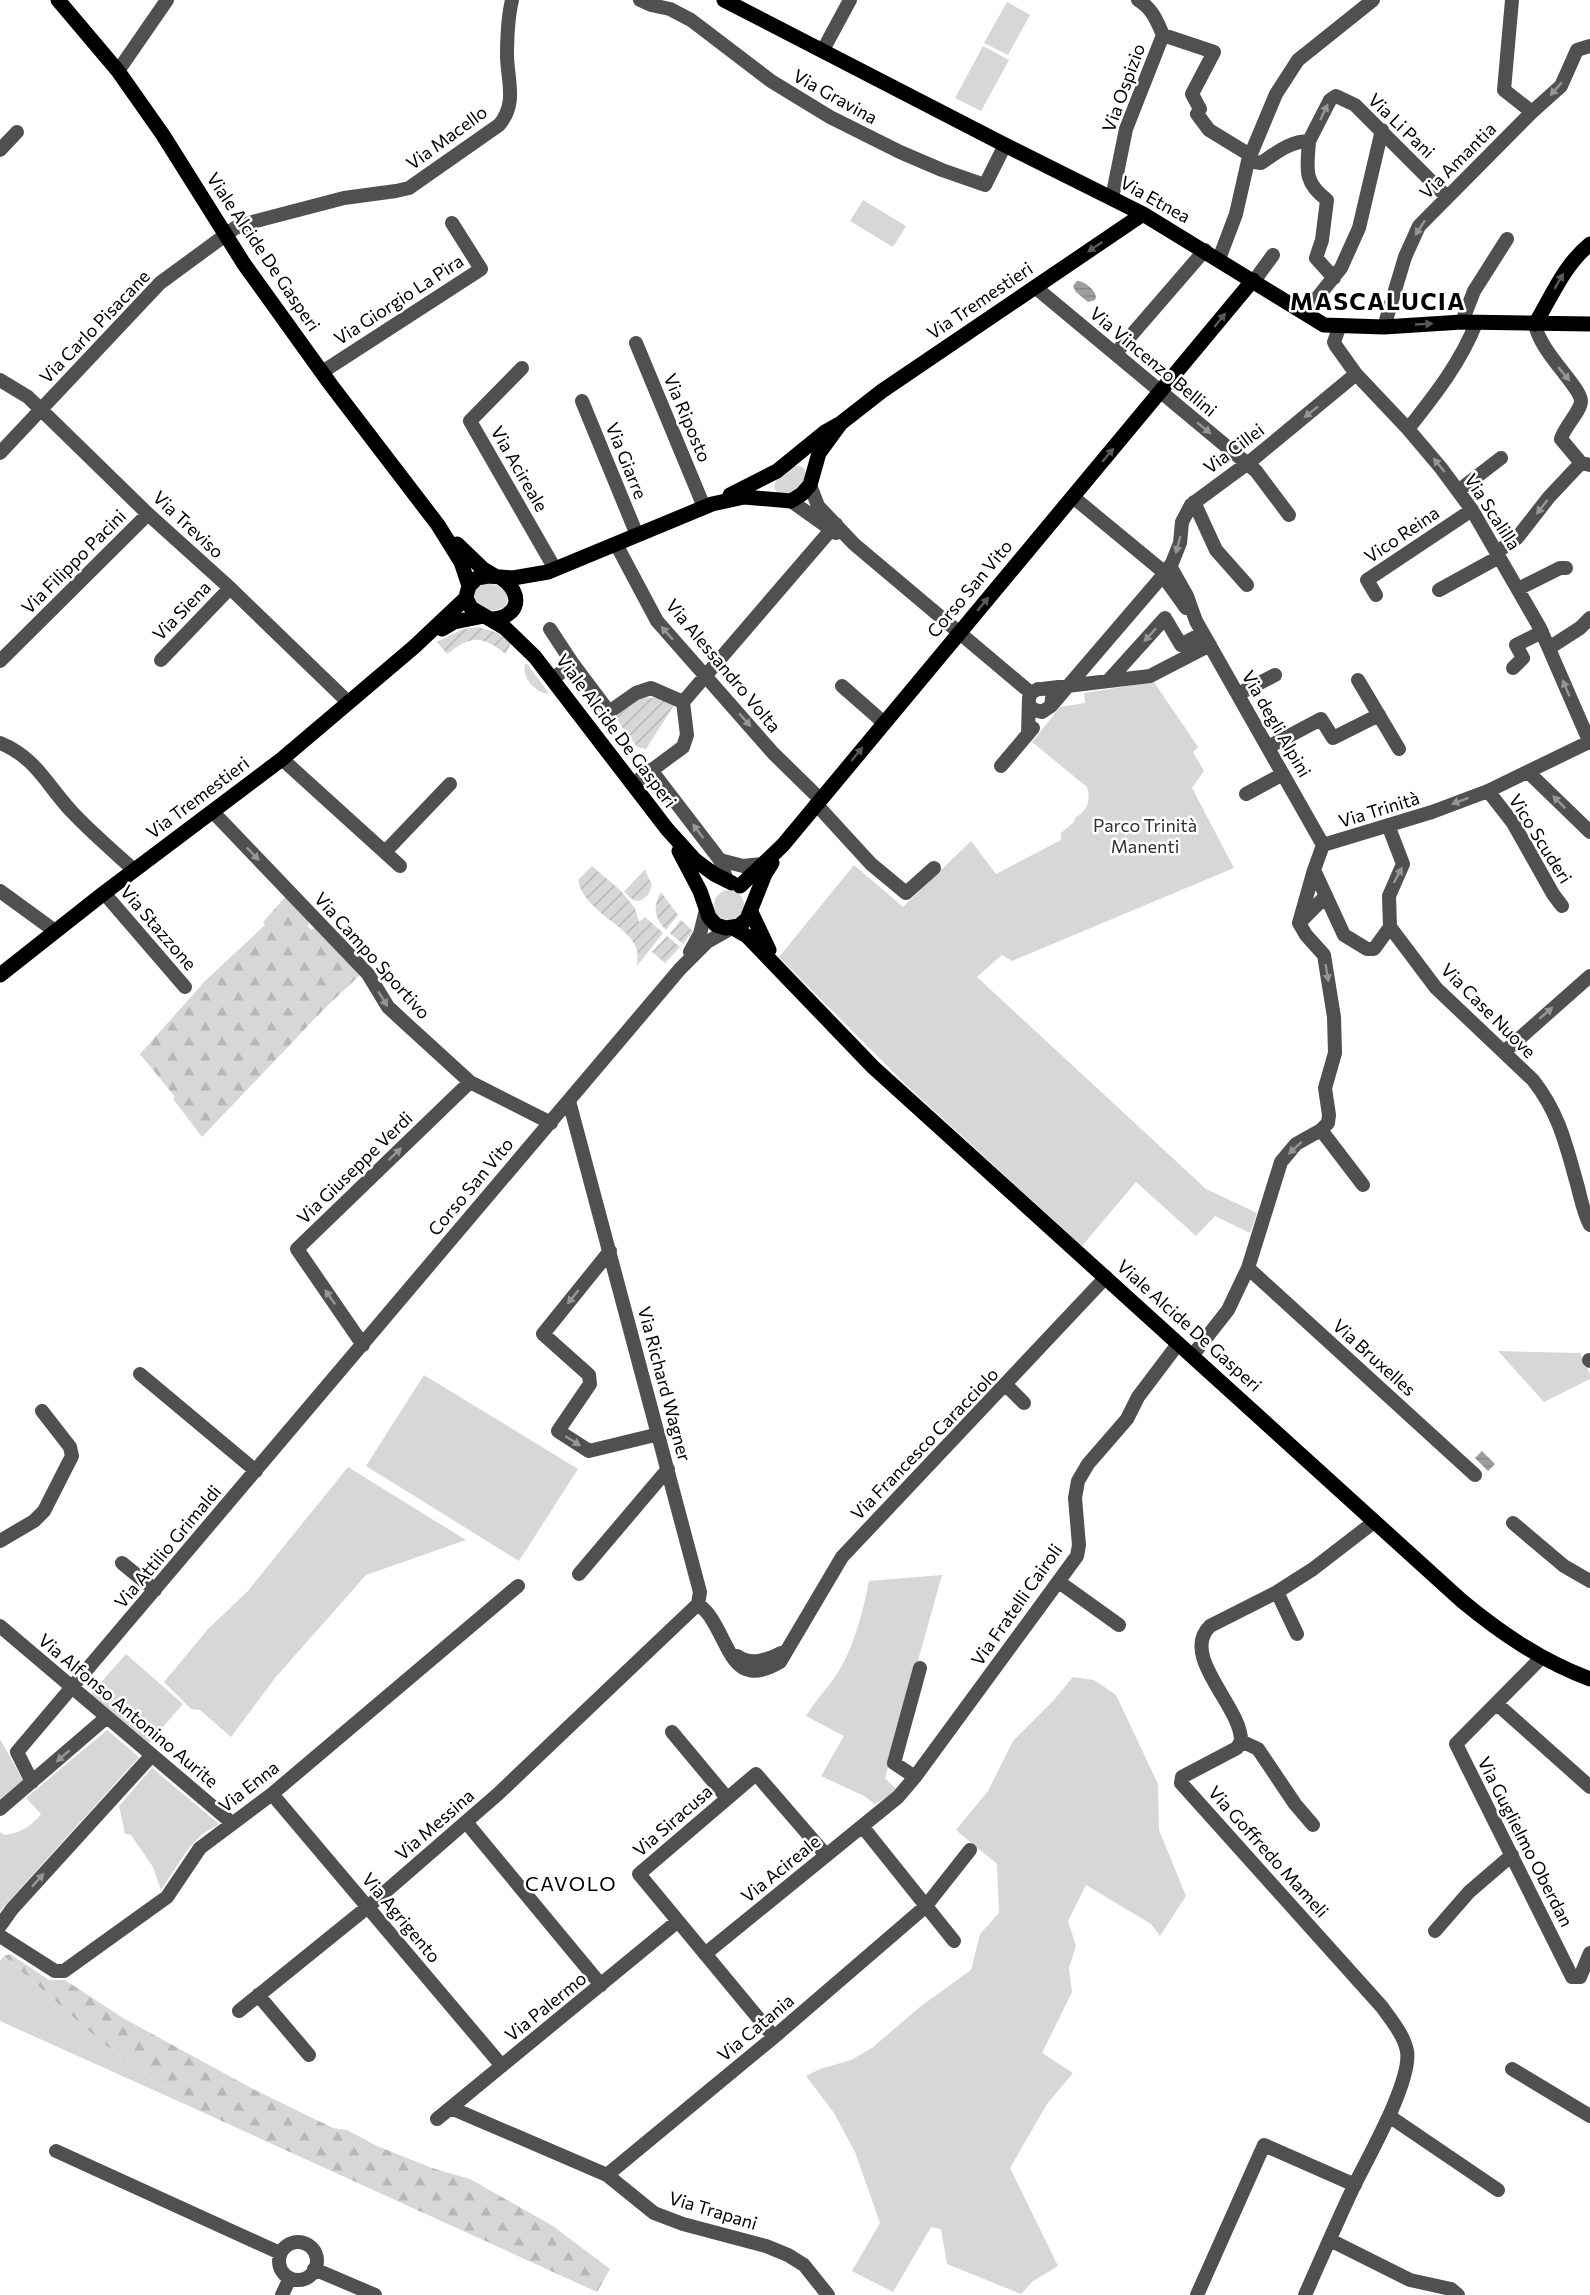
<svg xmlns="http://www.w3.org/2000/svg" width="1590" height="2295" font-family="Commissioner,sans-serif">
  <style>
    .green { fill: #d7d7d7 }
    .forest { fill: url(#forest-firs) }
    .garden { fill: url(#garden-furrows) }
    .water { fill: url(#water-rules) }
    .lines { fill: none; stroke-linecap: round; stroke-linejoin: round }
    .minor { stroke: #505050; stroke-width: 14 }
    .major { stroke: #000; stroke-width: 15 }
    .oneway { fill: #969696 }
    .oneway2 { fill: #595959 }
    .labels { text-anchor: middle; stroke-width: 5; stroke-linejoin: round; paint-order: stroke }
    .street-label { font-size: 18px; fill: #000; stroke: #fff }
    .park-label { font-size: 18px; fill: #2e2e2e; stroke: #fff }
    .neighbourhood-label { font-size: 20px; letter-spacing: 1.5px; fill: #000; stroke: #fff }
    .district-label { font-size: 24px; font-weight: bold; letter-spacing: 1.5px; fill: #000; stroke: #fff }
  </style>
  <defs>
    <pattern id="forest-firs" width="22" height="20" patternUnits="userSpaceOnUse" patternTransform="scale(1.5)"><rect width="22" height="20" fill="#d7d7d7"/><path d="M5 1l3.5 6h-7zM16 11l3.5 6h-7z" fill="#b7b7b7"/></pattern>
    <pattern id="garden-furrows" width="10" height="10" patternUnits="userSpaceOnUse" patternTransform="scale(1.5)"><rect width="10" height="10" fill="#d7d7d7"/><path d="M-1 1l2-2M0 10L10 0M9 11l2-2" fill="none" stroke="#b7b7b7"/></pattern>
    <pattern id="water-rules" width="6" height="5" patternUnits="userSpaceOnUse" patternTransform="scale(1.5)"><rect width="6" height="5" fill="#9e9e9e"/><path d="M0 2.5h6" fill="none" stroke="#868686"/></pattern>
  </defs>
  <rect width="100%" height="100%" fill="#fff"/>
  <!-- green -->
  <path class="green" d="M 1007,2 L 1030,15 L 1008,55 L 984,43 Z
    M 983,46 L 1009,60 L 981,111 L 955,98 Z
    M 863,200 L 906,226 L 893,247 L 850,221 Z
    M 793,466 L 800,466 L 805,469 C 807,482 799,488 790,495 L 778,494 L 774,487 L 776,480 Z
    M 487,583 C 498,585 505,587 508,598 L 505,607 L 492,611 C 478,606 471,603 476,588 Z
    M 525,664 L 527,664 L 548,692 L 547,694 C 534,691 522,678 525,664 Z
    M 1154,682 L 1198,747 L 1193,752 L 1204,771 L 1192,788 L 1234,868 L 1012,961 L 1002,955 L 977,977 L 1206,1189 L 1257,1213 L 1250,1233 L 1215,1216 L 1196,1236 L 1136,1182 L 1082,1246 L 906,1085 L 779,957 L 854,865 L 903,907 L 971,841 L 996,874 L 1061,840 L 1061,833 L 1074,822 L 1075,818 C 1088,810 1091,801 1087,787 L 1032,742 L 1060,707 L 1085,703 L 1084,693 Z
    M714 905a15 15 0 1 1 30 0a15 15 0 1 1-30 0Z
    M 1498,1351 L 1580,1353 L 1590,1374 L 1590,1379 L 1544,1402 Z
    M 424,1375 L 578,1469 L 519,1561 L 366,1466 Z
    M 348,1467 L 466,1540 L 366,1575 L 275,1678 L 231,1737 L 200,1710 L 191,1709 L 164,1682 L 208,1629 L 247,1592 Z
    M 942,1575 L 885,1778 L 896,1789 L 892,1794 L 875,1804 L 864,1796 L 821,1776 L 844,1736 L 806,1716 C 815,1701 827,1689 837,1674 C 854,1648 863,1611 869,1581 Z
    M 126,1654 L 183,1704 L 149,1743 L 91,1694 Z
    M 1073,1677 L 1094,1680 L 1116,1695 L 1158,1784 L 1159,1830 L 1186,1896 L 1160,1936 L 1151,1924 L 1086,1885 L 1068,1921 L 1076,1946 L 1069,1968 L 1072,1992 L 1042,2053 L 1073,2073 L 1047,2104 L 1010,2168 L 1058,2266 L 1033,2281 L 1021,2294 L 947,2264 L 941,2229 L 931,2227 L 893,2292 L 852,2271 L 880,2223 L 855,2152 L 834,2113 L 806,2076 L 820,2069 L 851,2060 L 872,2048 L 921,2006 L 971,1970 L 980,1934 L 999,1913 L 997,1864 L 956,1830 L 988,1791 L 1013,1741 L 1053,1701 Z
    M 107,1730 L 139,1757 L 0,1911 L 0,1832 L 4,1835 C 20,1833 30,1828 41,1814 L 26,1798 Z
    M 0,1739 L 23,1780 L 0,1799 Z
    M 152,1768 L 219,1824 L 201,1835 L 188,1849 L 161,1890 L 153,1867 L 131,1835 L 125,1834 L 119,1806 Z
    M 4,1956 L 105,2045 L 191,2107 L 0,2021 L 0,1961 Z"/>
  <!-- forest -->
  <path class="forest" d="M 287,895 L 309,920 L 308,926 L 311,930 L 316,927 L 361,974 L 323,1010 L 202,1137 L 173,1099 L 175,1097 L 140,1054 L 206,980 L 265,925 L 263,922 Z
    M 10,1954 L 49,1980 L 65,1980 L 123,2018 L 253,2089 L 333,2128 L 347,2130 L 377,2146 L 432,2168 L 470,2179 L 553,2226 L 610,2269 L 597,2292 L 191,2107 L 105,2045 L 4,1956 Z"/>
  <!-- garden -->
  <path class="garden" d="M 478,627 L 498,633 L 511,643 L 506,654 C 481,635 472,635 447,654 L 437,642 L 463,629 Z
    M 642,697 L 656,698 L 674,705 L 646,749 L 637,747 L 615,717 Z
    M 592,866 L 620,890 L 635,908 L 639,922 L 645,917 L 663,933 L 637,966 C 637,961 638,956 637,951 C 631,925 584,913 578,880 Z
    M 645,870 L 652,885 L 648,895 L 640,901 L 633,900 L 624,892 Z
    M 661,892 L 678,915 L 666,930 C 655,919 652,907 661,892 Z
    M 681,920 L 693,931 L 683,944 L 670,933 Z
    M 667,936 L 680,947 L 665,963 L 652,952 Z"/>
  <!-- water -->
  <path class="water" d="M 1077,281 C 1085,281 1095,290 1096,297 L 1095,300 L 1088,302 L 1076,292 L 1073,286 Z
    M 1482,1451 L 1495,1464 L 1488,1471 L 1475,1458 Z"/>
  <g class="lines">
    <!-- minor -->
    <path class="minor" d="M 640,0 L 651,5 L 670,9 L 691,20 L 771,81 L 830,117 L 900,152 L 942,170 L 985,185 L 1005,145
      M 1512,0 L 1504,90 L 1532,112
      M 1163,35 L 1214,52 L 1192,94 L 1200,109 L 1197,114 L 1209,130 L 1250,155
      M 823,50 L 850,0
      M 118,71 L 167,0
      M 1309,141 C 1307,169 1303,182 1327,200 L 1322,240 L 1316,258 L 1334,278
      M 0,150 L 17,132
      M 1248,161 L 1261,163 C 1276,153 1290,141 1309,141 L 1330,100 L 1336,96 L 1355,105 L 1447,197
      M 1112,198 L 1126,129 L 1163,35 C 1157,21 1152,8 1138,0
      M 1219,259 L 1236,214 L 1248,161 L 1276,94 L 1298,60 L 1373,0
      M 1254,281 L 1273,255
      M 1035,287 L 1256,471 L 1289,515
      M 1305,313 L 1341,268 L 1359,228 L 1382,130
      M 1462,322 L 1474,291 L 1507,239
      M 1535,324 C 1539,351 1581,387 1581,401 C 1581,411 1564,427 1561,439 L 1581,463 L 1590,465
      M 1340,325 L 1334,342 L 1336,346 L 1356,374 L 1408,429 L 1441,468 L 1472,510 L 1540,628 L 1590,743
      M 1384,327 L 1405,257 L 1419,226 L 1532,112 L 1561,86 L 1577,50 L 1590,46
      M 636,343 L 704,507
      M 1115,354 L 1205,250
      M 522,368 L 470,421 L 555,569
      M 322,372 L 481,269 L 452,223
      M 0,380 L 28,397 L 148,514 L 230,588 L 348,702
      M 582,401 L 637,535
      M 1408,429 C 1434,396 1461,362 1476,323
      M 0,453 L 160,283 L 235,228 L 256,221 L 344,198 L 396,191 L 409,188 L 499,125 C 517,104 508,82 507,57 C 507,39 508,17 512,0
      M 810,485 L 818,506 L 854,544 L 1031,693
      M 1458,491 L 1501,458
      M 791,501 L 836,533
      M 1194,502 L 1216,550 L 1247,585
      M 616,544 L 657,621 L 773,753 L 820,799
      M 1497,552 L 1517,538 L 1549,497 L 1581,463
      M 1170,566 L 1187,596 L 1196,621 L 1323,845
      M 1165,573 L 1172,563 L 1180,543 L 1182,522 L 1191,505 L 1252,460 L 1356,374
      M 1163,576 L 1186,608
      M 1518,589 L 1560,568 L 1566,568
      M 1439,590 L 1499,557
      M 1376,595 L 1367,580 L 1472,510
      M 550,629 L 573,664
      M 1549,648 L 1580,628 L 1590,618
      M 161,660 L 230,588
      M 0,661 L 148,514
      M 1513,668 L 1523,658 L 1516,645 L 1542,632
      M 552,679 L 573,664 L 609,712 L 636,693 L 651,688 L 683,702
      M 1109,680 L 1165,618 L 1181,645 L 1203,633
      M 1358,680 L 1399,749
      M 842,686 L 883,722
      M 1042,689 L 1150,676 L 1210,645
      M 1238,694 L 1275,675
      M 1029,704 L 1032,709 L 1042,712 L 1051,706 L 1052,699
      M 1051,706 L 1165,573 L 1073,497
      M 1028,734 L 1029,698 L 1031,693 L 1038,689
      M 0,743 C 37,758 47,786 73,813 C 92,833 113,851 134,870
      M 1268,747 L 1321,719 L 1333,738 L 1379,715
      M 282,759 L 400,866
      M 1001,766 L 1033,728
      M 651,770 L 720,860 L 727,881
      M 1528,772 L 1590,832
      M 633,784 L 683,747 L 687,735 L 683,702 L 836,524
      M 1488,791 L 1513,823 L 1553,894 L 1562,906
      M 1246,794 L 1283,774
      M 816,804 L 871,864 L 906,893 L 934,868
      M 213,812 L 368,974 L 388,1007 L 401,1019 L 470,1082 L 551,1123
      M 1388,825 L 1403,864 L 1389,896 L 1390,927 L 1436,988 L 1533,1080 C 1559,1113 1566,1145 1577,1184 C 1581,1198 1583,1212 1590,1225
      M 385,852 L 450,784
      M 720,860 L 743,866 L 762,864
      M 0,891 L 55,931
      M 104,893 L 185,987
      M 1299,923 L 1314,870
      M 1299,923 L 1325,897
      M 1390,927 L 1374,949 L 1367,949 L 1344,935 L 1314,870 L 1323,845 L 1432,812 L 1488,791 L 1589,742
      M 690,952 L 700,934 L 706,910
      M 1504,1052 L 1590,976
      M 1321,1130 L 1363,1185
      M 610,1251 L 543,1334 L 589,1375 L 590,1384 L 558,1431 L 589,1451 L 659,1434
      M 1248,1268 L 1475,1475
      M 363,1345 L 297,1249 L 470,1082
      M 1192,1356 L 1228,1310 L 1248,1268 L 1281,1162 L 1296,1144 L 1321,1130 L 1328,1123 L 1329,1115 L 1325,1088 L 1335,1053 L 1334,1017 L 1324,955 L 1306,935 L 1299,923
      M 1589,1360 L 1590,1361
      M 140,1374 L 256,1471
      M 1006,1385 L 1024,1403
      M 1513,1523 L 1564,1566 L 1590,1581
      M 0,1541 L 34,1521 L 44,1511 L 72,1456 L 70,1447 L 42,1411
      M 122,1563 L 155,1590
      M 579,1574 L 668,1469
      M 1059,1582 L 1119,1625
      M 1277,1592 L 1297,1634
      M 698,1604 C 703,1608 708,1613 711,1618 C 731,1648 734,1689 780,1662 L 842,1557 L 1106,1277
      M 0,1626 L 232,1823
      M 737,1656 C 751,1666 767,1660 781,1653
      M 1541,1658 L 1456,1744 L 1572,1977 L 1580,1977 L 1590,1953
      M 1497,1704 L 1590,1787
      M 672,1732 L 727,1798
      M 1241,1741 L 1258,1749 L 1295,1804 L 1313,1825
      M 915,1777 L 894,1763 L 920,1668
      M 32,1782 L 17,1752 L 680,969 L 707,942 L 730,929
      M 272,1794 L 502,2066
      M 0,1809 L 107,1717
      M 466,1822 L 601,1985
      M 862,1826 L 954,1941
      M 0,1926 L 12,1909 L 152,1755
      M 1435,1931 L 1469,1892 L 1512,1855
      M 0,1936 L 55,1971 L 64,1971 L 167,1897 L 200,1848 L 272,1794 L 518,1586
      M 705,1954 L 898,1797 L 915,1777 L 1077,1556 L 1079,1545 L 1075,1498 L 1078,1481 L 1088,1464 L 1127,1419 L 1138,1397 L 1178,1344
      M 258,1995 L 309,2055
      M 239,2011 L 369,1906 L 498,1794 L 698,1604 L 700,1592 L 569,1101
      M 774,2037 L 639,1874 L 756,1774 L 826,1855
      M 1512,2069 L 1590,2116
      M 451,2108 L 607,2175 L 654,2213 L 683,2224 L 766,2246 L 788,2255 L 804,2265 L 828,2295
      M 1389,2116 L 1498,2190
      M 437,2119 L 678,1921
      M 56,2151 L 280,2253
      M 607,2175 L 774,2037 L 925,1907 L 970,1850
      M 1330,2240 L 1410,2280 L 1451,2289 L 1458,2295
      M279 2261a19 19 0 1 1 38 0a19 19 0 1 1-38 0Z
      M 314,2269 L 375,2295
      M 282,2295 L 290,2278
      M 1197,2295 L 1264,2145 L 1355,2185
      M 1305,2295 C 1321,2259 1337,2222 1354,2186 C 1368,2157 1412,2081 1407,2051 C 1404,2035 1391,2020 1382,2007 L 1181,1783 L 1182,1777 L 1237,1748 L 1241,1741 C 1242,1707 1179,1656 1210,1626 L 1277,1592 L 1313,1569 L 1374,1522"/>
    <!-- major -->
    <path class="major" d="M 58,0 L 118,71 L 163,135 L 244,264 L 331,385 L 438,525 L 461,562 L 469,586
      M 724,0 L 1005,145 L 1143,214 L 1324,325 L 1384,327 L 1462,322 L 1590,324
      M 1535,324 C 1552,296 1564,265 1590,244
      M 730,495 L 777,471 L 825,432 L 841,423 L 882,391 L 1143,214
      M 457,544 L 483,569 L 495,576
      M 491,619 C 520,618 524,593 501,578
      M 442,629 L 454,622 L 484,616
      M 679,851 L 700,891 L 709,917 L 716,925 L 726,928 L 739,926 L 747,919 L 765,874 L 772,863
      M 732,883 L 714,874 L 695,860 L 667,829 L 535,657 L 505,628 L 471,608 L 466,598 L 467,593 L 469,586 L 477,578 L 488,576 L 513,578 L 548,572 L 712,504 L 744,497 L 791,501 L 802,494 L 810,485 L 819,453 L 841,423
      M 740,886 L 783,845 L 1253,280
      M 751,912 L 769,950
      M 733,928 L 747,936 L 873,1067 L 1462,1601 C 1502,1634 1542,1661 1590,1679
      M 0,975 L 104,893 L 282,759 L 414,647 L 466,598"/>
  </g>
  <!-- one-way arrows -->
  <defs><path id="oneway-solid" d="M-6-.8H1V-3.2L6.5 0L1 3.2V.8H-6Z" transform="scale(1.5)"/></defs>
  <g class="oneway">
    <use href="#oneway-solid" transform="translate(1556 89) rotate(131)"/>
    <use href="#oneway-solid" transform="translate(1324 112) rotate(-65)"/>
    <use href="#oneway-solid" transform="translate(1420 228) rotate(123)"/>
    <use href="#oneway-solid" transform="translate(1564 374) rotate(50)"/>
    <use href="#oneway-solid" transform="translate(1311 412) rotate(142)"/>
    <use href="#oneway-solid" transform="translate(1204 428) rotate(39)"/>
    <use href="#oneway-solid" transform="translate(1439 465) rotate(-129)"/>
    <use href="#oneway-solid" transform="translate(1542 507) rotate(128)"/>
    <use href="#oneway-solid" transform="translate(1178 545) rotate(105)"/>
    <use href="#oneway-solid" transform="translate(667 633) rotate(-132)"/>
    <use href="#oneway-solid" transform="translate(1150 635) rotate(132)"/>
    <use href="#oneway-solid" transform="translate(1566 688) rotate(-113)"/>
    <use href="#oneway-solid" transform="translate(745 720) rotate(49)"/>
    <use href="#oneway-solid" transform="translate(1460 801) rotate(159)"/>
    <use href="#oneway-solid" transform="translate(1559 802) rotate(-135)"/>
    <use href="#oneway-solid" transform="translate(698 831) rotate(-127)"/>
    <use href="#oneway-solid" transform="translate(253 854) rotate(46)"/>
    <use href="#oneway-solid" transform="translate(1398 875) rotate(-62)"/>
    <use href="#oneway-solid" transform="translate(1327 973) rotate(81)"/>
    <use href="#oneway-solid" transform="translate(383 999) rotate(59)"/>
    <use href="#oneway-solid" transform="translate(1546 1013) rotate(-41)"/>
    <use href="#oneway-solid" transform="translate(1295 1148) rotate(137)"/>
    <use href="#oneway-solid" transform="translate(395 1154) rotate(-44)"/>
    <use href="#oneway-solid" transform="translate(330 1297) rotate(-125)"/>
    <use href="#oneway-solid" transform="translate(573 1297) rotate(129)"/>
    <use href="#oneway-solid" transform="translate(573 1441) rotate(32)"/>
    <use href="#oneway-solid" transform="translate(63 1756) rotate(139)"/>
    <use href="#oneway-solid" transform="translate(38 1880) rotate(-48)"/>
  </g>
  <g class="oneway2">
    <use href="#oneway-solid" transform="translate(1095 247) rotate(146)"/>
    <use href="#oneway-solid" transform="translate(1559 281) rotate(-60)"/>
    <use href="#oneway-solid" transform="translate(1220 320) rotate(-51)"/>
    <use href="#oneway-solid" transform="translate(1424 324) rotate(-3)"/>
    <use href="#oneway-solid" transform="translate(1108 455) rotate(-50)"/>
    <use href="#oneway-solid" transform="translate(983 604) rotate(-50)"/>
    <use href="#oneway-solid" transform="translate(857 754) rotate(-51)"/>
  </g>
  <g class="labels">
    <!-- street labels -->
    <g class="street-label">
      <text transform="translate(1124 88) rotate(-70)" y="6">Via Ospizio</text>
      <text transform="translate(835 97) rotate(29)" y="6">Via Gravina</text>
      <text transform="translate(1401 126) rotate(44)" y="6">Via Li Pani</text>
      <text transform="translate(447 138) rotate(-36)" y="6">Via Macello</text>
      <text transform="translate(1458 161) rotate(-45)" y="6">Via Amantia</text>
      <text transform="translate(1155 200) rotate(29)" y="6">Via Etnea</text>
      <text transform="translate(263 252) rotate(56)" y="6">Viale Alcide De Gasperi</text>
      <text transform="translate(399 300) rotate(-33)" y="6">Via Giorgio La Pira</text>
      <text transform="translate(980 301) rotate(-34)" y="6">Via Tremestieri</text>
      <text transform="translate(95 327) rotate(-46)" y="6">Via Carlo Pisacane</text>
      <text transform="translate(1153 362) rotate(40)" y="6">Via Vincenzo Bellini</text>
      <text transform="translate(687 418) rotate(67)" y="6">Via Riposto</text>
      <text transform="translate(1234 449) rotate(-37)" y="6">Via Cillei</text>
      <text transform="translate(626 461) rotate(68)" y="6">Via Giarre</text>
      <text transform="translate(519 469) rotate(60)" y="6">Via Acireale</text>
      <text transform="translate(1492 512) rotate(57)" y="6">Via Scalilla</text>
      <text transform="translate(188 525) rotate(43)" y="6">Via Treviso</text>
      <text transform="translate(1402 535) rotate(-34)" y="6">Vico Reina</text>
      <text transform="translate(74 562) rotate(-45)" y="6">Via Filippo Pacini</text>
      <text transform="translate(970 589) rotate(-50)" y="6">Corso San Vito</text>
      <text transform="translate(182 611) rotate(-46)" y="6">Via Siena</text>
      <text transform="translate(723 666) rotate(50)" y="6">Via Alessandro Volta</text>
      <text transform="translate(1276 724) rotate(60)" y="6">Via degli Alpini</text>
      <text transform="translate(616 731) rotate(53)" y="6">Viale Alcide De Gasperi</text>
      <text transform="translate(198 798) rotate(-37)" y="6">Via Tremestieri</text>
      <text transform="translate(1379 810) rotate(-17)" y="6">Via Trinità</text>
      <text transform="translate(1540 839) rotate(58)" y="6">Vico Scuderi</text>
      <text transform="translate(158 928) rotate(49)" y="6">Via Stazzone</text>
      <text transform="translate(372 956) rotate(48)" y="6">Via Campo Sportivo</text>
      <text transform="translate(1488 1011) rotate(45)" y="6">Via Case Nuove</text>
      <text transform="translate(355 1168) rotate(-44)" y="6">Via Giuseppe Verdi</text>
      <text transform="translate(471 1187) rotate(-50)" y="6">Corso San Vito</text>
      <text transform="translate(1189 1326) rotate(42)" y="6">Viale Alcide De Gasperi</text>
      <text transform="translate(1374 1358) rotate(42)" y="6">Via Bruxelles</text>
      <text transform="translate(664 1384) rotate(75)" y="6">Via Richard Wagner</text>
      <text transform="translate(925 1444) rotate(-46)" y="6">Via Francesco Caracciolo</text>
      <text transform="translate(168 1547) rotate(-50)" y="6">Via Attilio Grimaldi</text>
      <text transform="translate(1017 1605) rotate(-55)" y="6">Via Fratelli Cairoli</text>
      <text transform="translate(128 1711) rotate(40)" y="6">Via Alfonso Antonino Aurite</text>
      <text transform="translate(249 1787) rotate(-38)" y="6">Via Enna</text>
      <text transform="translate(673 1821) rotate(-41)" y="6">Via Siracusa</text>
      <text transform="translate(435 1825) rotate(-41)" y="6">Via Messina</text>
      <text transform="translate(1525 1842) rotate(63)" y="6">Via Guglielmo Oberdan</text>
      <text transform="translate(1268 1852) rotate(48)" y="6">Via Goffredo Mameli</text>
      <text transform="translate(781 1869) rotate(-39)" y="6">Via Acireale</text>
      <text transform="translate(401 1918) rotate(50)" y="6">Via Agrigento</text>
      <text transform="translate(546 2007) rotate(-39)" y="6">Via Palermo</text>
      <text transform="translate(756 2028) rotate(-40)" y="6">Via Catania</text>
      <text transform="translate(713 2211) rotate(17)" y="6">Via Trapani</text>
    </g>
    <!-- park labels -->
    <g class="park-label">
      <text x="1145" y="832">Parco Trinità<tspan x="1145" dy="21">Manenti</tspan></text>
    </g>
    <!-- neighbourhood labels -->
    <g class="neighbourhood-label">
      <text x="571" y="1891">CAVOLO</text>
    </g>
    <!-- district labels -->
    <g class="district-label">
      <text x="1378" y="310">MASCALUCIA</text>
    </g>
  </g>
</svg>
